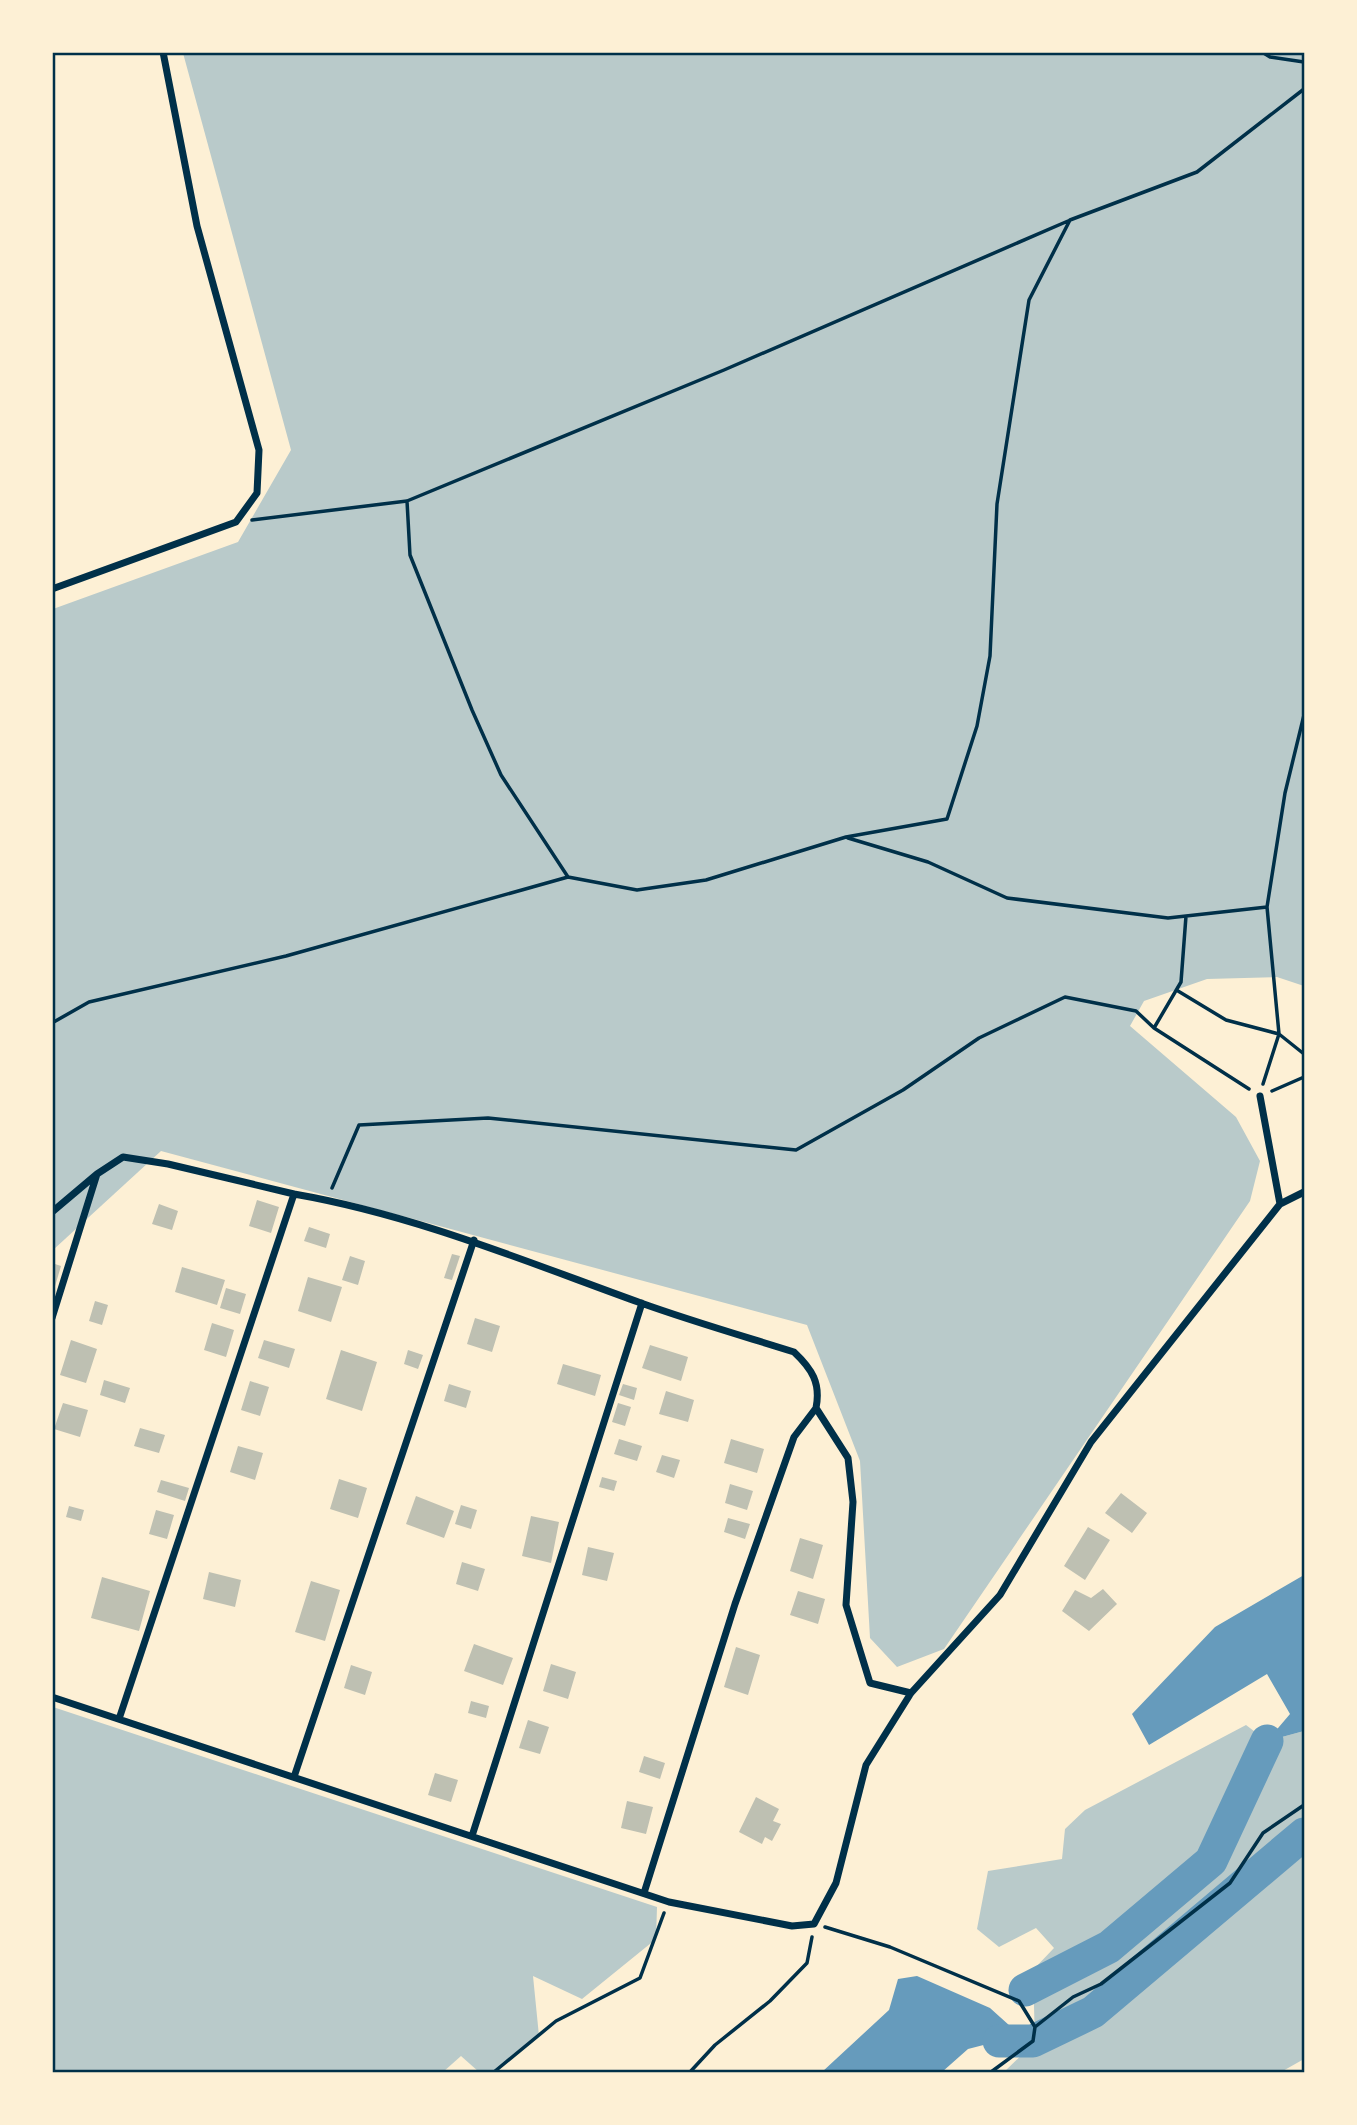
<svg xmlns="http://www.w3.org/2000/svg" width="1357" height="2125" font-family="Bitter,serif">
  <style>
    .green { fill: #b9caca }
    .water { fill: #669bbc }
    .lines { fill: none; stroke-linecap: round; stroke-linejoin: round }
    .river { stroke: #669bbc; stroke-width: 33 }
    .building { fill: #bec0b2 }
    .path { stroke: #003049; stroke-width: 3.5 }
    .minor { stroke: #003049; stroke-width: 7 }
    .neatline { fill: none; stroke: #003049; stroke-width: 2.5 }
  </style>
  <rect width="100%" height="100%" fill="#fdf0d5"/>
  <!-- green -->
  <path class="green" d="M 183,53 L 1304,53 L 1304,986 L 1277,977 L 1207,979 L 1144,1001 L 1130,1026 L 1236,1117 L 1260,1161 L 1250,1201 L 944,1649 L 897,1667 L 870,1638 L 860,1461 L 807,1325 L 161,1151 L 53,1250 L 53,609 L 238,542 L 291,450 Z
    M 53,1707 L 657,1907 L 656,1939 L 582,1999 L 533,1976 L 539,2036 L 495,2072 L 479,2072 L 461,2056 L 443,2072 L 53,2072 Z
    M 1246,1725 L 1267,1741 L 1304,1731 L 1304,2059 L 1281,2072 L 1004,2072 L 1035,2042 L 1033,1970 L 1054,1948 L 1036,1928 L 999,1947 L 977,1929 L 988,1871 L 1062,1859 L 1065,1829 L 1085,1810 Z"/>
  <!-- water -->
  <path class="water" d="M 1304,1575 L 1304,1731 L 1267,1741 L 1290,1714 L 1267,1674 L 1149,1745 L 1132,1714 L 1215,1627 Z
    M 917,1976 L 990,2008 L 1010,2026 L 999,2041 L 968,2049 L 942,2072 L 822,2072 L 889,2010 L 898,1979 Z"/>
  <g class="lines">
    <!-- river -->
    <path class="river" d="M 1025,1990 L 1109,1947 L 1211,1861 L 1267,1741
      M 999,2041 L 1033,2041 L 1093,2012 L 1304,1834"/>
  </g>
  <!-- building -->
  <path class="building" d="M 257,1200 L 279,1207 L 271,1233 L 249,1226 Z
    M 159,1204 L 178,1211 L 172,1230 L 152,1224 Z
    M 309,1227 L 330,1234 L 326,1248 L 304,1241 Z
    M 452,1254 L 460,1256 L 452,1280 L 444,1278 Z
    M 350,1256 L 365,1261 L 358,1285 L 342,1280 Z
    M 52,1263 L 61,1266 L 53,1293 L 52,1293 Z
    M 182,1267 L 225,1280 L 217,1305 L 175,1292 Z
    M 308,1277 L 342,1287 L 331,1322 L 298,1311 Z
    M 226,1288 L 246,1294 L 240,1314 L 220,1308 Z
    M 95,1301 L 108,1305 L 102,1325 L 89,1321 Z
    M 475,1318 L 500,1326 L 492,1352 L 467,1344 Z
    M 212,1323 L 234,1330 L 226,1357 L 204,1350 Z
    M 71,1340 L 97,1349 L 86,1383 L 60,1375 Z
    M 264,1340 L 295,1349 L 289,1368 L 258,1358 Z
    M 650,1345 L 688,1357 L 681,1381 L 642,1368 Z
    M 341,1350 L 377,1362 L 362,1411 L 326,1399 Z
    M 408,1350 L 423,1355 L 418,1369 L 404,1364 Z
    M 563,1364 L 601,1375 L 595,1396 L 557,1384 Z
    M 104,1380 L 130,1388 L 125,1403 L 100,1395 Z
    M 250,1381 L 269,1387 L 260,1416 L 241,1410 Z
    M 449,1384 L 471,1391 L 466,1408 L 444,1401 Z
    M 623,1384 L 637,1388 L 634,1400 L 619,1395 Z
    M 666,1391 L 694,1400 L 688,1422 L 659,1414 Z
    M 63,1403 L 88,1410 L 80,1437 L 54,1429 Z
    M 618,1403 L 631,1407 L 625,1426 L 612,1422 Z
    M 140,1428 L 165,1435 L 159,1453 L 134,1446 Z
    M 619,1439 L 642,1446 L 637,1461 L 614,1454 Z
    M 731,1439 L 764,1449 L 757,1473 L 724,1463 Z
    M 238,1446 L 263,1453 L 255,1480 L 230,1472 Z
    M 662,1455 L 680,1460 L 674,1478 L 656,1472 Z
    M 602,1477 L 617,1481 L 614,1491 L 599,1487 Z
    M 339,1479 L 367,1488 L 358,1518 L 330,1509 Z
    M 161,1480 L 189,1488 L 185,1501 L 157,1492 Z
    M 730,1484 L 753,1491 L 747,1510 L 725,1503 Z
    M 1121,1493 L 1147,1513 L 1132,1533 L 1105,1513 Z
    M 416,1496 L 454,1511 L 444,1538 L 406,1524 Z
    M 461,1505 L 477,1510 L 471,1529 L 455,1524 Z
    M 69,1506 L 84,1510 L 81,1521 L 66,1517 Z
    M 156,1510 L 174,1515 L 167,1539 L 149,1534 Z
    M 531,1516 L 559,1522 L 551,1563 L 522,1556 Z
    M 728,1518 L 750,1524 L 745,1539 L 724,1532 Z
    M 1088,1527 L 1110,1540 L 1085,1580 L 1064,1566 Z
    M 800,1538 L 823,1545 L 813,1579 L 790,1571 Z
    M 588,1547 L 614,1553 L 607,1581 L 582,1575 Z
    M 462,1562 L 485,1569 L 478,1591 L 456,1584 Z
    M 209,1572 L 241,1580 L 235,1607 L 203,1599 Z
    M 102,1577 L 150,1591 L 139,1631 L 91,1618 Z
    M 311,1581 L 340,1590 L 325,1641 L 295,1632 Z
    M 1103,1589 L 1117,1604 L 1089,1631 L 1062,1611 L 1075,1590 L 1091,1598 Z
    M 798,1591 L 825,1599 L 818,1624 L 790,1615 Z
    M 474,1644 L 513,1658 L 503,1685 L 464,1671 Z
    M 736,1647 L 760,1655 L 748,1695 L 724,1687 Z
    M 551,1664 L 576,1672 L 568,1699 L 543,1691 Z
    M 351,1665 L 372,1672 L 365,1695 L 344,1688 Z
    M 471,1701 L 489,1706 L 486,1718 L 468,1713 Z
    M 528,1720 L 549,1727 L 540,1754 L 519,1748 Z
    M 644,1756 L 665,1763 L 660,1779 L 639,1772 Z
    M 435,1773 L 458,1780 L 451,1802 L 428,1795 Z
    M 756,1797 L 779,1809 L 773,1821 L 781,1824 L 772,1841 L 765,1837 L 762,1844 L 739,1832 Z
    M 627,1801 L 653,1807 L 646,1834 L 621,1828 Z"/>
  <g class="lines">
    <!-- path -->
    <path class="path" d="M 1262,52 L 1270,57 L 1304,62
      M 407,501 L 410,555 L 472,710 L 501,775 L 568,877
      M 252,520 L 407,501 L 724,370 L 1068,221
      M 848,838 L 928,862 L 1007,898 L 1168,918 L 1267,907
      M 1178,991 L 1226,1020 L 1279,1034 L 1304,1054
      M 52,1023 L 89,1002 L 286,956 L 568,877 L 637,890 L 706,880 L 846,837 L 947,819 L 977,726 L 990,656 L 997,504 L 1029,300 L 1070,220 L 1197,172 L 1304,89
      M 1154,1028 L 1181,982 L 1186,916
      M 1263,1084 L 1279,1034 L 1267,907 L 1285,793 L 1304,715
      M 1272,1091 L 1304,1077
      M 332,1188 L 359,1125 L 488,1118 L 796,1150 L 903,1090 L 979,1038 L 1065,997 L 1136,1011 L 1154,1028 L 1249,1089
      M 825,1927 L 890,1947 L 1019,2001 L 1035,2027 L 1033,2041 L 991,2072
      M 1035,2027 L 1073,1997 L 1101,1984 L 1230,1883 L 1263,1833 L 1304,1805
      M 494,2072 L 556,2021 L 640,1978 L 664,1913
      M 690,2072 L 715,2045 L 770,2001 L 807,1963 L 812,1937"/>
    <!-- minor -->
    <path class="minor" d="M 52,589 L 236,522 L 257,493 L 259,450 L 197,226 L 163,52
      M 1280,1204 L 1304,1192
      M 52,1212 L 97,1174
      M 52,1318 L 97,1174 L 123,1157 L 168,1164 L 294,1194
      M 52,1697 L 669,1902 L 792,1926 L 814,1924 L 836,1883 L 866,1765 L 911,1693 L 1000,1595 L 1091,1442 L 1280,1204 L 1260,1096
      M 119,1719 L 294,1194 C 415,1215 527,1262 641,1303 C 691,1321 743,1336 794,1352 C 812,1369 821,1383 816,1408 L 848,1458 L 853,1502 L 846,1605 L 870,1683 L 911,1693
      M 294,1777 L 474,1240
      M 472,1836 L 642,1303
      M 644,1893 L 735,1604 L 794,1437 L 816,1408"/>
  </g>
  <!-- border -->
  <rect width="1357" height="2125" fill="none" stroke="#fdf0d5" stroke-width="108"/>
  <rect x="54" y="54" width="1249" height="2017" class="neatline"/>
</svg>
